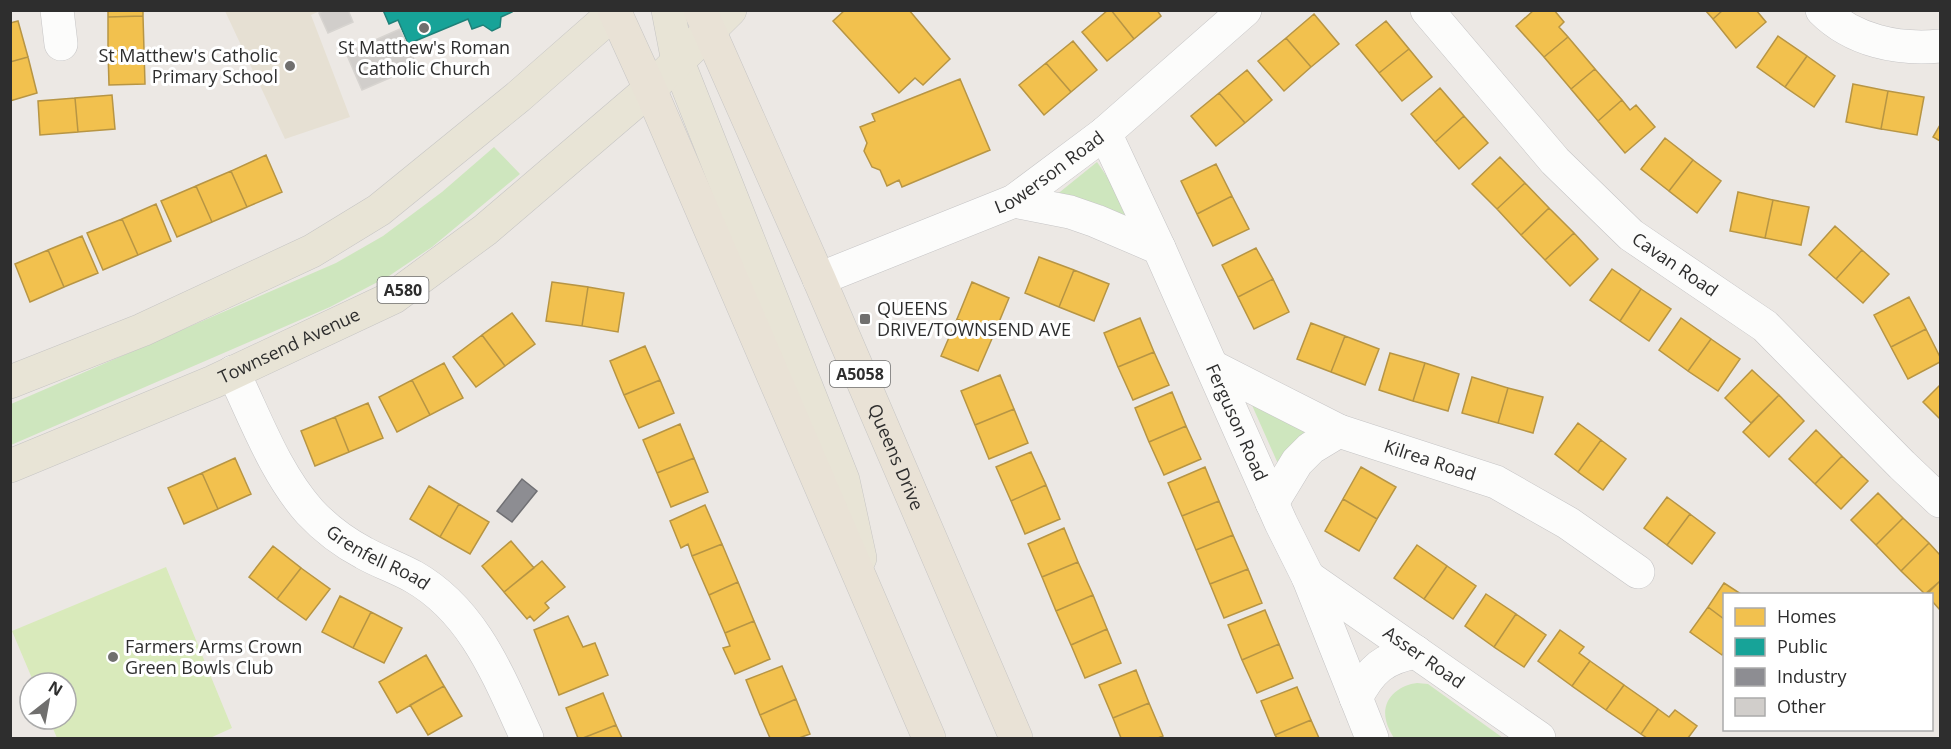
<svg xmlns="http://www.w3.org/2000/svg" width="1951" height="749" font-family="'Open Sans',sans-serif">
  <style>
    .education { fill: #e6e0d3 }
    .green { fill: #cee6be }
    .pitch { fill: #d9eabb }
    .homes { fill: #f2c14e; stroke: #b79544; stroke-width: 1.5 }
    .public { fill: #17a398; stroke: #1e8078; stroke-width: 1.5 }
    .industry { fill: #8d8d92; stroke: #707074; stroke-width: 1.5 }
    .building { fill: #d1cecb; stroke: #d7d4d0; stroke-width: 1.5 }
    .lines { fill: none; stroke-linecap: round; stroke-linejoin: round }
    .minor-casing { stroke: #c5c4c5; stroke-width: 34 }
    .primary-casing { stroke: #c6c5c4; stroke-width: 34 }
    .trunk-casing { stroke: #c6c5c4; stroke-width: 34 }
    .minor { stroke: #fcfcfb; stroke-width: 33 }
    .primary { stroke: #e8e4d6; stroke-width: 33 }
    .trunk { stroke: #e9e2d6; stroke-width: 33 }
    .poi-dot { fill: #706f6e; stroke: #fff; stroke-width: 2 }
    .labels { text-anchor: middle; stroke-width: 6; stroke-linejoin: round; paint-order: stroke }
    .shield { fill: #fff; stroke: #6d6d6d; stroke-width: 1.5 }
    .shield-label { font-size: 16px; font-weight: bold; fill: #2e2e2e }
    .poi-label { font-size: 18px; fill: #2e2e2e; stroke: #fff; text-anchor: start }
    .street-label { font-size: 18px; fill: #2e2e2e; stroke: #fff }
  </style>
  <rect width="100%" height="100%" fill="#ece8e4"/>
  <!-- education -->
  <path class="education" d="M 225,11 L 320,11 L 311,15 L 350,117 L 285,139 Z"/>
  <!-- green -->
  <path class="green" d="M 494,147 L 520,174 L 432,247 L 389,276 L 330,307 L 11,445 L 11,404 L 336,263 L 383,236 L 442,192 Z
    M 1097,162 L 1127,206 L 1126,213 L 1123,216 L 1055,196 Z
    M 1251,403 L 1305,432 L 1279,466 Z
    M 1417,683 L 1428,684 L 1503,738 L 1394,738 C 1391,733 1387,726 1386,720 C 1381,699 1399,685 1417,683 Z"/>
  <!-- pitch -->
  <path class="pitch" d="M 166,567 L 232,728 L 210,738 L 57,738 L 49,719 L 66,719 L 66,683 L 34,683 L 12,631 Z"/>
  <!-- homes -->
  <path class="homes" d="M 108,10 L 143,10 L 143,16 L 108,17 Z
    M 845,10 L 909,10 L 950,59 L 923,85 L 915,78 L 899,93 L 833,21 Z
    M 1108,10 L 1111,10 L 1134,39 L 1107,61 L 1082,32 Z
    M 1111,10 L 1157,10 L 1161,16 L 1134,39 Z
    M 1534,10 L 1554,10 L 1564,22 L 1559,27 L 1568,37 L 1544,57 L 1516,26 Z
    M 1705,10 L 1723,10 L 1713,19 Z
    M 1723,10 L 1756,10 L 1766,22 L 1736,48 L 1713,19 Z
    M 1314,14 L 1339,44 L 1311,67 L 1286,38 Z
    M 143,16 L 144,50 L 108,51 L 108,17 Z
    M 18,21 L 28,57 L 10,62 L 10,23 Z
    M 1386,21 L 1409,49 L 1379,73 L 1356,45 Z
    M 1778,36 L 1807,56 L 1785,87 L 1757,67 Z
    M 1568,37 L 1595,69 L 1571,89 L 1544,57 Z
    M 1286,38 L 1311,67 L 1284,91 L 1258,61 Z
    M 1073,41 L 1097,70 L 1071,92 L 1046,63 Z
    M 1409,49 L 1432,77 L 1402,101 L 1379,73 Z
    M 144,50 L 145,84 L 109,85 L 108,51 Z
    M 1807,56 L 1835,76 L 1814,107 L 1785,87 Z
    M 28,57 L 37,93 L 10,101 L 10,62 Z
    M 1046,63 L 1071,92 L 1044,115 L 1019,85 Z
    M 1595,69 L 1622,100 L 1598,121 L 1571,89 Z
    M 1247,70 L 1272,100 L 1245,123 L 1219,93 Z
    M 960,79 L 990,150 L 902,187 L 899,180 L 887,186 L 880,170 L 872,167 L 864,151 L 867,143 L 860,127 L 875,121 L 872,114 Z
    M 1853,84 L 1888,91 L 1881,129 L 1846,122 Z
    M 1440,88 L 1464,116 L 1435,142 L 1411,114 Z
    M 1888,91 L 1924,97 L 1917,135 L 1881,129 Z
    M 1219,93 L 1245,123 L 1216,146 L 1191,116 Z
    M 112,95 L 115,129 L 78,132 L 75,98 Z
    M 75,98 L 78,132 L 40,135 L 38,101 Z
    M 1622,100 L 1630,110 L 1636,105 L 1655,127 L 1625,153 L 1598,121 Z
    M 1464,116 L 1488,143 L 1459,169 L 1435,142 Z
    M 1940,125 L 1940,141 L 1933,137 Z
    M 1665,138 L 1693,160 L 1669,191 L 1641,169 Z
    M 266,155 L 282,192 L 247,207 L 231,171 Z
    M 1500,157 L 1525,183 L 1497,209 L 1472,184 Z
    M 1693,160 L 1721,181 L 1697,213 L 1669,191 Z
    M 1216,164 L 1232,196 L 1197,214 L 1181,181 Z
    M 231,171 L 247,207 L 212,222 L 196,186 Z
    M 1525,183 L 1549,208 L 1521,235 L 1497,209 Z
    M 196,186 L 212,222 L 177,237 L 161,201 Z
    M 1738,192 L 1773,200 L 1765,238 L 1730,231 Z
    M 1232,196 L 1249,229 L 1213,246 L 1197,214 Z
    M 1773,200 L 1809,207 L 1801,245 L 1765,238 Z
    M 156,204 L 171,241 L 138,255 L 122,219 Z
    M 1549,208 L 1574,233 L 1545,260 L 1521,235 Z
    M 122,219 L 138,255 L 103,270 L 87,233 Z
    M 1835,226 L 1862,250 L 1836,279 L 1809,255 Z
    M 1574,233 L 1598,259 L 1570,286 L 1545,260 Z
    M 82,236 L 98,273 L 64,287 L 48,250 Z
    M 1256,248 L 1273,279 L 1238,297 L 1222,265 Z
    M 48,250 L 64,287 L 30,302 L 15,264 Z
    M 1862,250 L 1889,274 L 1863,303 L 1836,279 Z
    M 1039,257 L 1074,270 L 1059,307 L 1025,293 Z
    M 1612,269 L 1641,289 L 1620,321 L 1590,300 Z
    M 1074,270 L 1109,284 L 1094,321 L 1059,307 Z
    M 1273,279 L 1289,312 L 1254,329 L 1238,297 Z
    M 552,282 L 588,287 L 582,326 L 546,321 Z
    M 972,282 L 1009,298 L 994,334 L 957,319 Z
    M 588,287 L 624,293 L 618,332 L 582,326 Z
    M 1641,289 L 1671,309 L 1649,341 L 1620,321 Z
    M 1909,297 L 1926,329 L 1891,347 L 1874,315 Z
    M 512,313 L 535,344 L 505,366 L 482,335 Z
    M 1140,318 L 1154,352 L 1118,367 L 1104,333 Z
    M 1681,318 L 1711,339 L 1688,371 L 1659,350 Z
    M 957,319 L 994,334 L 978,371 L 941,356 Z
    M 1311,323 L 1345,336 L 1331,372 L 1297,359 Z
    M 1926,329 L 1940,357 L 1940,362 L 1908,379 L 1891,347 Z
    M 482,335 L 505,366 L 476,387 L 453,357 Z
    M 1345,336 L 1379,349 L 1365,385 L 1331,372 Z
    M 1711,339 L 1740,359 L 1718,391 L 1688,371 Z
    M 645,346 L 660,380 L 624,395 L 610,361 Z
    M 1154,352 L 1169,385 L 1133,400 L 1118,367 Z
    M 1390,353 L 1425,363 L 1413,401 L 1379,390 Z
    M 444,363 L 463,398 L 430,415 L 412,380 Z
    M 1425,363 L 1459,374 L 1448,411 L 1413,401 Z
    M 1752,370 L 1779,395 L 1751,423 L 1725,398 Z
    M 1000,375 L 1014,409 L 975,425 L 961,391 Z
    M 1472,377 L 1508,388 L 1498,423 L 1462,413 Z
    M 412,380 L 430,415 L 397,432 L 379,397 Z
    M 660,380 L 674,413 L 639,428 L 624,395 Z
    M 1940,385 L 1940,419 L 1923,402 Z
    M 1508,388 L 1543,397 L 1533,433 L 1498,423 Z
    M 1172,392 L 1186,426 L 1149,442 L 1135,408 Z
    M 1779,395 L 1804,421 L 1769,457 L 1743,432 Z
    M 368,403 L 383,438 L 349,452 L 335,417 Z
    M 1014,409 L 1028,443 L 989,459 L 975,425 Z
    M 335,417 L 349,452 L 315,466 L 301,431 Z
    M 1578,423 L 1601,440 L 1578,472 L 1555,454 Z
    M 680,424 L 694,458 L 657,473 L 643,440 Z
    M 1186,426 L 1201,459 L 1164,475 L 1149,442 Z
    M 1816,430 L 1842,456 L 1815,484 L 1789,459 Z
    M 1601,440 L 1626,459 L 1603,490 L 1578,472 Z
    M 1031,452 L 1046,485 L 1011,501 L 996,467 Z
    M 1842,456 L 1868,481 L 1841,509 L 1815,484 Z
    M 235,458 L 251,494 L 218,509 L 202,473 Z
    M 694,458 L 708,492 L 671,507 L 657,473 Z
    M 1205,467 L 1219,501 L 1182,516 L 1168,483 Z
    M 1361,467 L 1396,487 L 1377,519 L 1343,499 Z
    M 202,473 L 218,509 L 184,524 L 168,488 Z
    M 1046,485 L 1060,519 L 1025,534 L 1011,501 Z
    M 429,486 L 459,504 L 440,537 L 410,519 Z
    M 1878,493 L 1903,518 L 1876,545 L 1851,520 Z
    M 1667,497 L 1690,514 L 1667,545 L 1644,528 Z
    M 1343,499 L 1377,519 L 1359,551 L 1325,531 Z
    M 1219,501 L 1233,535 L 1196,550 L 1182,516 Z
    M 459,504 L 489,522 L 470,554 L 440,537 Z
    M 705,505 L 722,544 L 692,556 L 688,544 L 681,548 L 670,521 Z
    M 1690,514 L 1715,533 L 1692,564 L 1667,545 Z
    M 1903,518 L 1929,543 L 1901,571 L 1876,545 Z
    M 1064,528 L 1078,562 L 1042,577 L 1028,544 Z
    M 1233,535 L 1248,569 L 1210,584 L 1196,550 Z
    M 511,541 L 534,568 L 504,592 L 482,566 Z
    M 1929,543 L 1940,555 L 1940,581 L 1925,594 L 1901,571 Z
    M 722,544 L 738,582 L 709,595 L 692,556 Z
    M 1417,545 L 1447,566 L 1424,599 L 1394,578 Z
    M 273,546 L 301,568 L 277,599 L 249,577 Z
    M 542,561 L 565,587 L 545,603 L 549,608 L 534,621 L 530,616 L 527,619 L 504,592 Z
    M 1078,562 L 1093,595 L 1056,611 L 1042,577 Z
    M 1447,566 L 1476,586 L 1453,619 L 1424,599 Z
    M 301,568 L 330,589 L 306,620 L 277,599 Z
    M 1248,569 L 1262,603 L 1224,618 L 1210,584 Z
    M 1940,581 L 1940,610 L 1932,601 L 1932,594 L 1927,594 Z
    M 738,582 L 754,621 L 725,633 L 709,595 Z
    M 1724,583 L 1741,594 L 1724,594 L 1724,619 L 1708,607 Z
    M 1486,594 L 1516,614 L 1494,647 L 1465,626 Z
    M 1093,595 L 1107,629 L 1071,645 L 1056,611 Z
    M 340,596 L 371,612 L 353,648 L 322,632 Z
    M 1708,607 L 1724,619 L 1724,651 L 1722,655 L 1690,632 Z
    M 1265,610 L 1279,644 L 1242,660 L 1228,625 Z
    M 371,612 L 402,628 L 384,663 L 353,648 Z
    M 1516,614 L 1546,635 L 1524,667 L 1494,647 Z
    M 568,616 L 583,647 L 595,643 L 608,675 L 559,695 L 534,630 Z
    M 754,621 L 770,659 L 735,674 L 723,648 L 730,646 L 725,633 Z
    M 1107,629 L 1121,663 L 1085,678 L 1071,645 Z
    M 1560,630 L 1584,647 L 1579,653 L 1590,661 L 1572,686 L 1538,661 Z
    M 1279,644 L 1293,678 L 1257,693 L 1242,660 Z
    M 426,655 L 444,686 L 397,713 L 379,682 Z
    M 1590,661 L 1624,685 L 1606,710 L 1572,686 Z
    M 782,666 L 796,699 L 760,715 L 746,680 Z
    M 1136,670 L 1149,703 L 1113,718 L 1099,685 Z
    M 1624,685 L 1658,709 L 1641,734 L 1606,710 Z
    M 444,686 L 462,716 L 428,735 L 410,705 Z
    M 1297,687 L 1311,720 L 1275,735 L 1261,701 Z
    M 603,693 L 616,725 L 583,738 L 578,738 L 566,708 Z
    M 796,699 L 810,734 L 799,738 L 770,738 L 760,715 Z
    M 1149,703 L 1163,736 L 1158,738 L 1121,738 L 1113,718 Z
    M 1658,709 L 1669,717 L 1675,710 L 1697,726 L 1688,738 L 1647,738 L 1641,734 Z
    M 1311,720 L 1319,738 L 1277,738 L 1275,735 Z
    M 616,725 L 622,738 L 583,738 Z"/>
  <!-- public -->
  <path class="public" d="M 383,10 L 511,10 L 512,12 L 501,17 L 500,27 L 492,31 L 483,25 L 472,29 L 468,19 L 408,44 L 398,20 L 389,24 Z"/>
  <!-- industry -->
  <path class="industry" d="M 522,479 L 537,491 L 512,522 L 497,511 Z"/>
  <!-- building -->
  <path class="building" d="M 325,10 L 348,10 L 353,22 L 328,33 L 319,13 Z
    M 400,29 L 417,66 L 362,90 L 346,53 Z"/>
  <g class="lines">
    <defs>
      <g id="minor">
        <path d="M 57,10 L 61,44"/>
        <path id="s1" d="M 1427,10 L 1555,161 L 1631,235 L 1765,326 L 1902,465 L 1940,501"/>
        <path d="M 1822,10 C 1853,41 1898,50 1940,46"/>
        <path d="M 1105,133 L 1159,248"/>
        <path id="s2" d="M 1014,201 L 1070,212 L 1096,221 L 1159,248 L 1281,523 L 1308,577 L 1372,738"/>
        <path id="s3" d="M 819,279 L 1014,201 L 1105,133 L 1245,10"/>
        <path id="s4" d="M 1213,367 L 1339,431 L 1496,482 L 1568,523 L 1638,572"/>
        <path id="s5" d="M 233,372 C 256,419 275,473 310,512 C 325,528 345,543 364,553 C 380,562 398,568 414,577 C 475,612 499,678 527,738"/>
        <path d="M 1272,503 L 1297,462 L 1311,448 L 1339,431"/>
        <path id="s6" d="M 1308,577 L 1539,738"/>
        <path d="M 1356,698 C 1371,669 1384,658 1416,652"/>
      </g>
      <g id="primary">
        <path d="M 668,10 L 678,62 L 843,480 L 860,558"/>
        <path d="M 10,382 L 142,330 L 312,251 L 379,210 L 518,97 L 617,10"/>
        <path id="s7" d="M 10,466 L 213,382 L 394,297 L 485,230 L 650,89 L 730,10"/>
      </g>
      <g id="trunk">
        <path d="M 614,10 L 650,89 L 929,738"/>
        <path id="s8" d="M 700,10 L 819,279 L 1016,738"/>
      </g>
    </defs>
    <!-- minor casing -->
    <use href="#minor" class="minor-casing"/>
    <!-- primary casing -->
    <use href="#primary" class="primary-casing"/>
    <!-- trunk casing -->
    <use href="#trunk" class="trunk-casing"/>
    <!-- minor -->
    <use href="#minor" class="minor"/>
    <!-- primary -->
    <use href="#primary" class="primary"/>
    <!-- trunk -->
    <use href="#trunk" class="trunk"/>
  </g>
  <!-- markers -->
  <g class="poi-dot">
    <circle cx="424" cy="28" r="6"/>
    <circle cx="290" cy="66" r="6"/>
    <rect x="859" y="313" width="12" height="12" rx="3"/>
    <circle cx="113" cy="657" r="6"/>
  </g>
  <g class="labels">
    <!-- shield labels -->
    <g class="shield">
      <rect x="377.5" y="277" width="51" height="26" rx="4.5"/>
      <rect x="830" y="361" width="60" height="26" rx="4.5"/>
    </g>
    <g class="shield-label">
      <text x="403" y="296">A580</text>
      <text x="860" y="380">A5058</text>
    </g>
    <!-- poi labels -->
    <g class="poi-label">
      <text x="424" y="54" text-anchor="middle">St Matthew's Roman<tspan x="424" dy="21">Catholic Church</tspan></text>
      <text x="278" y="62" text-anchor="end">St Matthew's Catholic<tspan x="278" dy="21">Primary School</tspan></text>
      <text x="877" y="315">QUEENS<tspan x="877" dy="21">DRIVE/TOWNSEND AVE</tspan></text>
      <text x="125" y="653">Farmers Arms Crown<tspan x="125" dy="21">Green Bowls Club</tspan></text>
    </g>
    <!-- street labels -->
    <g class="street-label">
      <text dy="6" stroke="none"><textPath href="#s3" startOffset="255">Lowerson Road</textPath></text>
      <text dy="6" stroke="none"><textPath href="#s1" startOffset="357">Cavan Road</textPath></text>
      <text dy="6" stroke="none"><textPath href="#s7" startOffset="304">Townsend Avenue</textPath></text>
      <text dy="6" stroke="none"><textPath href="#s2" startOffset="344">Ferguson Road</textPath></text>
      <text dy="6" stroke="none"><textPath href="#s8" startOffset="488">Queens Drive</textPath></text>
      <text dy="6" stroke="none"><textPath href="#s4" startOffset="237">Kilrea Road</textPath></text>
      <text dy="6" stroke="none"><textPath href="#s5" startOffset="243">Grenfell Road</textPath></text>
      <text dy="6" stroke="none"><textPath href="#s6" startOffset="141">Asser Road</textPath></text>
    </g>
  </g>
  <!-- border -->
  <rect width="1951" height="749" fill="none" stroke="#2e2e2e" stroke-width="24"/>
  <!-- legend -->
  <rect x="1723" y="593" width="210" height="138" fill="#ffffff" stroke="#ababab" stroke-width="1.5"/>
  <rect x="1735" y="608" width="30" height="18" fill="#f2c14e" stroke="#ababab" stroke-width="1.5"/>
  <text x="1777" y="623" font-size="18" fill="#2e2e2e">Homes</text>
  <rect x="1735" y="638" width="30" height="18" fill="#17a398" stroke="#ababab" stroke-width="1.5"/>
  <text x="1777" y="653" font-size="18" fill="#2e2e2e">Public</text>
  <rect x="1735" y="668" width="30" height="18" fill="#8d8d92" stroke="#ababab" stroke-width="1.5"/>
  <text x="1777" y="683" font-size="18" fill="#2e2e2e">Industry</text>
  <rect x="1735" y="698" width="30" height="18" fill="#d1cecb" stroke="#ababab" stroke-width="1.5"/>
  <text x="1777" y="713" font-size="18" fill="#2e2e2e">Other</text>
  <!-- north arrow -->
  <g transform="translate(48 701) rotate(31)"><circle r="28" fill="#ffffff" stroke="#ababab" stroke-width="1.5"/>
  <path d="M0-4.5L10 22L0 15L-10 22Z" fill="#706f6e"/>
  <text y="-9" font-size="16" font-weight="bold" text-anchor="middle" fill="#2e2e2e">N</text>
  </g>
</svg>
